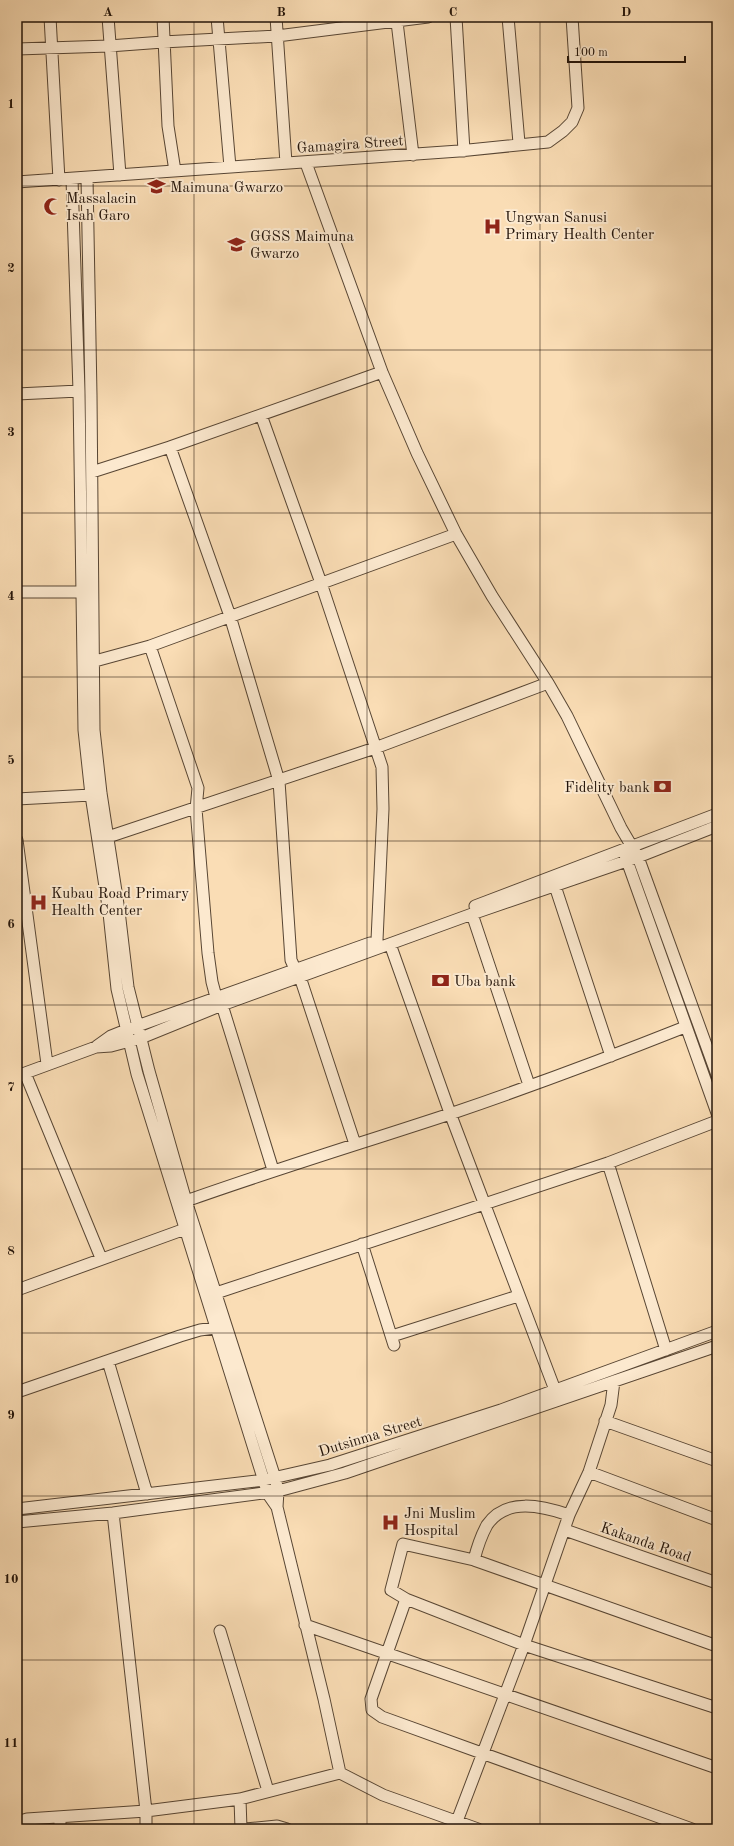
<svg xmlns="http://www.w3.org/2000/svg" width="734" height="1846" font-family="'Old Standard TT',serif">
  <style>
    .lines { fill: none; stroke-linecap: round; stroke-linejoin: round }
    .minor-casing { stroke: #584634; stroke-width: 13 }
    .minor { stroke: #fce9cf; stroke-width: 11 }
    .grid { fill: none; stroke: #221309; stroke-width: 1; stroke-opacity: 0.55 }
    .labels { text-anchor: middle; stroke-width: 4; stroke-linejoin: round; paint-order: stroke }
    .street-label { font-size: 15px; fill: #221309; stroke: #fce9cf }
    .poi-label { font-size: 15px; fill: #221309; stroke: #fce9cf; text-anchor: start }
    .neatline { fill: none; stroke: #221309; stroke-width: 1.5 }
    .grid-label { font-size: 13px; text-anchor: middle; font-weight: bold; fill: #221309 }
  </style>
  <rect width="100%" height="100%" fill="#faddb5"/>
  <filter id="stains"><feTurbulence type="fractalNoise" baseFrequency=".005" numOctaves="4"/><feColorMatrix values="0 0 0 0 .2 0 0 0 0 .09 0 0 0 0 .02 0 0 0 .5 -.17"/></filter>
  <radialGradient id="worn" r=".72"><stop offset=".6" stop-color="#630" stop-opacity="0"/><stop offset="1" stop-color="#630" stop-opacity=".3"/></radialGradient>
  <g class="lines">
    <defs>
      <path id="minor" d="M 50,17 L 59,180
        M 108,17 L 120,175
        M 163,17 L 168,126 L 175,171
        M 217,17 L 230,167
        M 276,17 L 286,163
        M 456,17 L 464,151
        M 508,17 L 519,143
        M 397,22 L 413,155
        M 17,49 L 109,46 L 163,42 L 277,36 L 428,17
        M 306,163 L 382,372 L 417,453 L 456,534 L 492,596 L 548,683 L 567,716 L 621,828 L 638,857 L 717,1075
        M 87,178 L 91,395 L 94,730 L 101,793 L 119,911 L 128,987 L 149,1071 L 186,1201 L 275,1478 L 278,1491 L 277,1507 L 324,1699 L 340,1773 L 383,1795 L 478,1829
        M 72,179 L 79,391 L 84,730 L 91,795 L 109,913 L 117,989 L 137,1074 L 268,1494 L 277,1507
        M 17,182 L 459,151 L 548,142 L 563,131 L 572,122 L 578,108 L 572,17
        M 17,394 L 79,391
        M 261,415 L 321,583 L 382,767 L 383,809 L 377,940
        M 170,447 L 230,616 L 279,781 L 291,960 L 295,969
        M 92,472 L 170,447 L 382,372
        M 17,592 L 82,592
        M 150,646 L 198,788 L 196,809 L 208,953 L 212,982 L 216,997
        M 95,661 L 150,646 L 456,534
        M 17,799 L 91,795
        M 108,837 L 375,748 L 548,683
        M 17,840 L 47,1064
        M 625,855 L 717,1113
        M 555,886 L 611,1056
        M 475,906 L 717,814
        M 472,914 L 529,1085
        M 390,944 L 450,1113 L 555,1390
        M 300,977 L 355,1144
        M 222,1005 L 273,1170
        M 97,1046 L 111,1036 L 126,1030 L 370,943
        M 25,1073 L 101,1258
        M 17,1076 L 96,1047 L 111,1046 L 141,1038 L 222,1005 L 472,914 L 638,857 L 717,826
        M 608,1163 L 666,1350
        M 186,1201 C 273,1170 362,1143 450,1114 C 529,1087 607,1058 685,1027
        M 362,1244 L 394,1345
        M 17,1290 L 185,1229
        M 216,1293 L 608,1163 L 717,1121
        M 392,1336 L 518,1296
        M 108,1361 L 147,1494
        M 17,1392 L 180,1336 L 200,1330 L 222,1327
        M 605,1421 L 717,1461
        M 589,1472 L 717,1520
        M 17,1509 L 264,1480 L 330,1465 L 501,1410 L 717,1331
        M 113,1513 L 146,1811 L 146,1829
        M 17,1522 L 113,1513 L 278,1491 L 345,1473 L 717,1346
        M 565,1530 L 717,1583
        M 474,1560 C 477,1548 481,1536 487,1525 C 506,1497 542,1506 569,1515
        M 406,1599 L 524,1645 L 717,1708
        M 305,1625 L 717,1768
        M 220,1631 L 268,1791
        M 240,1799 L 241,1829
        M 17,1822 L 27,1819 L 146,1811 L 240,1799 L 340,1773
        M 60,1829 L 60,1817
        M 245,1829 L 277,1826 L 287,1829
        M 454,1829 L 524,1645 L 569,1515 L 589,1472 L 611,1405 L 614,1381
        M 692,1829 L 382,1717 L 372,1710 L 371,1699 L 406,1599 L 391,1590 L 403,1544 L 474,1560 L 717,1646"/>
    </defs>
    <!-- minor casing -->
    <use href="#minor" class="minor-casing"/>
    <!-- minor -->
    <use href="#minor" class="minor"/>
  </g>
  <!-- grid -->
  <path class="grid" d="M 194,17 L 194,1829M 367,17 L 367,1829M 540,17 L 540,1829M 17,186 L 717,186M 17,350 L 717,350M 17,513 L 717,513M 17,677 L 717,677M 17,841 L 717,841M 17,1005 L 717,1005M 17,1169 L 717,1169M 17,1333 L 717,1333M 17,1496 L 717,1496M 17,1660 L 717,1660"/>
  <!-- icons -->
  <defs>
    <symbol id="school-bare" viewBox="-9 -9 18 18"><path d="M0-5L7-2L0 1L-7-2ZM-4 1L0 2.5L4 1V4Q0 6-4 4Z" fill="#8f2418" stroke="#fce9cf" stroke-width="2.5" paint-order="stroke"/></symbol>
    <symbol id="mosque-bare" viewBox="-9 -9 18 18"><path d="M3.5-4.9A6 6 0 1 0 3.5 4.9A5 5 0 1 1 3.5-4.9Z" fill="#8f2418" stroke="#fce9cf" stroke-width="2.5" paint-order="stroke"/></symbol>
    <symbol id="hospital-bare" viewBox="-9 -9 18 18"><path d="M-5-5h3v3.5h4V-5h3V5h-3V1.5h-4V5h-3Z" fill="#8f2418" stroke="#fce9cf" stroke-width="2.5" paint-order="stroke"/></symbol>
    <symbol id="bank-bare" viewBox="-9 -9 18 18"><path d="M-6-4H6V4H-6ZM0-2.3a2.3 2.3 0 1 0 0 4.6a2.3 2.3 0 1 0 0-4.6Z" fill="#8f2418" stroke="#fce9cf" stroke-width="2.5" paint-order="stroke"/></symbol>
  </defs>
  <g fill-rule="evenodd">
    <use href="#school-bare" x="144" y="174" width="25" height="25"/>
    <use href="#mosque-bare" x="40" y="194" width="25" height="25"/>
    <use href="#hospital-bare" x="480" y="214" width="25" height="25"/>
    <use href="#school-bare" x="224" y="232" width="25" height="25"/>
    <use href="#bank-bare" x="650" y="774" width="25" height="25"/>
    <use href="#hospital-bare" x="26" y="890" width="25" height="25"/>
    <use href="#bank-bare" x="428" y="968" width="25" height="25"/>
    <use href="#hospital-bare" x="378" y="1510" width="25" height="25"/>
  </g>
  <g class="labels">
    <!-- street labels -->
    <g class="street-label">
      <text transform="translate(350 144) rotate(-4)" y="5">Gamagira Street</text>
      <text transform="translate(370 1436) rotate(-17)" y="5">Dutsinma Street</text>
      <text transform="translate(646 1542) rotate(19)" y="5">Kakanda Road</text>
    </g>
    <!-- poi labels -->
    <g class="poi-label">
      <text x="170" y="192">Maimuna Gwarzo</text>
      <text x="66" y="203">Massalacin<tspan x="66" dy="17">Isah Garo</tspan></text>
      <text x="505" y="222">Ungwan Sanusi<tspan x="505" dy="17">Primary Health Center</tspan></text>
      <text x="250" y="241">GGSS Maimuna<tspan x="250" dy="17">Gwarzo</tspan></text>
      <text x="650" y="792" text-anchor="end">Fidelity bank</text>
      <text x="51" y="898">Kubau Road Primary<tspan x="51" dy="17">Health Center</tspan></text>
      <text x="454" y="986">Uba bank</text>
      <text x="404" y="1518">Jni Muslim<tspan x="404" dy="17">Hospital</tspan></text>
    </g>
  </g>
  <!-- margin -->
  <rect width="734" height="1846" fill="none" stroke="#faddb5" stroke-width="44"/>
  <!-- scale -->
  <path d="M568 56v6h117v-6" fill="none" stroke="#221309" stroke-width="2"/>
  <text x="574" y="56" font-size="12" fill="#221309" stroke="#fce9cf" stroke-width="3" paint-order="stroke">100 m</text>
  <rect x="22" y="22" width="690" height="1802" class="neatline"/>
  <g class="grid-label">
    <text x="108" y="16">A</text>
    <text x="281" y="16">B</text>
    <text x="453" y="16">C</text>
    <text x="626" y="16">D</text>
    <text x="11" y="108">1</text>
    <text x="11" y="272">2</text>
    <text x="11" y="436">3</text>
    <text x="11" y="600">4</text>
    <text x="11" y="764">5</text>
    <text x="11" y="928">6</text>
    <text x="11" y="1091">7</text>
    <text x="11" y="1255">8</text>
    <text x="11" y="1419">9</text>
    <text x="11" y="1583">10</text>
    <text x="11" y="1747">11</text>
  </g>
  <rect width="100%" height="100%" filter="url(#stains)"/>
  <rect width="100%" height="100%" fill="url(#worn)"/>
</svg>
